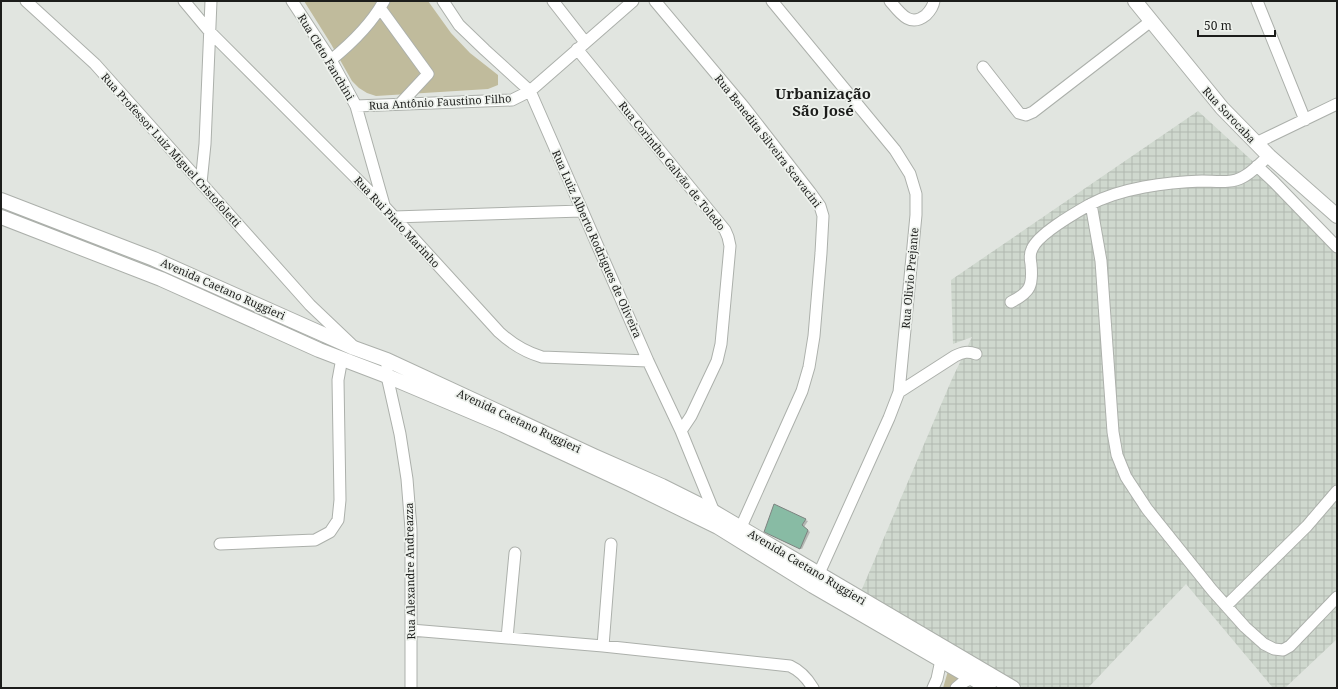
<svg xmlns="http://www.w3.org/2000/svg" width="1338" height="689" font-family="'Noto Serif',serif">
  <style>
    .industrial { fill: url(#industrial-grid) }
    .green { fill: #c0bb9c }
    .shadow { fill: #0003 }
    .building { fill: #88bba4; stroke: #7d8380 }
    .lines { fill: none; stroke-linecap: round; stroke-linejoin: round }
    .minor-casing { stroke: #acb0ab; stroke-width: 13 }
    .major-casing { stroke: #acb0ab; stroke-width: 16 }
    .minor { stroke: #fff; stroke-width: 11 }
    .major { stroke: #fff; stroke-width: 14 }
    .labels { text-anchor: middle; stroke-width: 3.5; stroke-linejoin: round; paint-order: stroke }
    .street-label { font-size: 11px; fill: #1c1d1b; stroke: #eef2ed }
    .district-label { font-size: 15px; font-weight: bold; fill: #1c1d1b; stroke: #eef2ed }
  </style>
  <defs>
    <pattern id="industrial-grid" width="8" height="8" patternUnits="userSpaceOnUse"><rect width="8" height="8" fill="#cfd8ce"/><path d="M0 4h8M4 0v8" fill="none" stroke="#b1b9b0"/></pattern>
  </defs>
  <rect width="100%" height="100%" fill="#e1e5e0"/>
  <!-- industrial -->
  <path class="industrial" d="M 1198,111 L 1322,225 L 1337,241 L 1337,639 L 1285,688 L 1273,688 L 1186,584 L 1088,688 L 1024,688 L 859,596 L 952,379 L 972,337 L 953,344 L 951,280 Z"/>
  <!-- green -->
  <path class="green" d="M 304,1 L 428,1 L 451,33 L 470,53 L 498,75 L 498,85 L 488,89 L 376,96 L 367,93 L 359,88 L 352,81 L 331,44 Z
    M 948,671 L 959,678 L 949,688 L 943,688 Z"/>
  <!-- shadow -->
  <path class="shadow" d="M 805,520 L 808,521 L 804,527 L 810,532 L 802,549 L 768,533 Z"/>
  <!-- building -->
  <path class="building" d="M 774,504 L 806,519 L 802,525 L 808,530 L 800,549 L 764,532 Z"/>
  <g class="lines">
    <defs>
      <path id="minor" d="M 26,1 L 95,64 L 310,305 L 351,344
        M 184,1 L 210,32 L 384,206 L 499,332 C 512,344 525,352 542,357 L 648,361
        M 292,1 L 331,60 L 356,106 L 384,205
        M 443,1 L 459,25 L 485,50 L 530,91 L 648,361 L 681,431 L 714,512
        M 553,1 L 585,42
        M 655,1 L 744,107 L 810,192 L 820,206 L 823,216 L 821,253 L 814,336 L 809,367 L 802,391 L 741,527
        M 772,1 L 895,150 L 910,174 L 916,194 L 916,215 L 899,392 L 889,418 L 816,580
        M 890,1 C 900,13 910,28 926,15 C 930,11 933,7 934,1
        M 1257,1 L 1305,120
        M 380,8 L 428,74 L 400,104
        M 577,49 L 725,230 L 728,237 L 730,246 L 721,344 L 717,361 L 691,416 L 681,431
        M 331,60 C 352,43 371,25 384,1
        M 983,67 L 1019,113 L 1026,115 L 1033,112 L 1151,21
        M 356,106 L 512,100 L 530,91 L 633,1
        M 1256,143 L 1337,104
        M 1257,166 L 1274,182 L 1337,247
        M 201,183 L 205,144 L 211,1
        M 1091,204 L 1101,261 L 1113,432 L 1117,455 L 1126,477 L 1147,509 L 1212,590 L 1245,627 L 1264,644 L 1274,649 L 1283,650 L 1290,646 L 1337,597
        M 394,217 L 582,211
        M 1011,302 C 1031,292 1033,285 1031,264 C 1030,259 1030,253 1032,249 C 1038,234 1075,213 1089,205 C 1120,188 1167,182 1202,181 C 1215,181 1231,184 1243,177 C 1253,172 1261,162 1269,156
        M 387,360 L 387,376 L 400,434 L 407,479 L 411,529 L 411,688
        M 899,392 L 955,356 C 963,352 968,351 976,354
        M 220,544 L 315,540 L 330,532 L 338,520 L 340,500 L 338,380 L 342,358
        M 1226,606 L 1307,526 L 1337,491
        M 411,630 L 603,646 L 790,666 C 801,671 807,678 813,688
        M 507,638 L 515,553
        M 603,646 L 611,544
        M 933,688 L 937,679 L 941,660
        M 956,688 L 962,683 L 972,678"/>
      <path id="major" d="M 1135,1 L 1222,108 L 1269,156 L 1337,216
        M 1,200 L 154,259 L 354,348 L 387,360 L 594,456 L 662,486 L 714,512 L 1013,688
        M 1,217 L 161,279 L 319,350 L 387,376 L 503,425 L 630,484 L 718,527 L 813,586 L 989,688"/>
    </defs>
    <!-- minor casing -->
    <use href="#minor" class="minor-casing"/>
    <!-- major casing -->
    <use href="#major" class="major-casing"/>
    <!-- minor -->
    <use href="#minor" class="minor"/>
    <!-- major -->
    <use href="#major" class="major"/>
  </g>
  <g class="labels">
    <!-- street labels -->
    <g class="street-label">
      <text transform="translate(326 57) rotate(59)" y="4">Rua Cleto Fanchini</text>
      <text transform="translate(440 102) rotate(-3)" y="4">Rua Antônio Faustino Filho</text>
      <text transform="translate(1229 115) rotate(47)" y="4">Rua Sorocaba</text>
      <text transform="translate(768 141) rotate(52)" y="4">Rua Benedita Silveira Scavacini</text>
      <text transform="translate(171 150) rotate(48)" y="4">Rua Professor Luiz Miguel Cristofoletti</text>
      <text transform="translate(672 166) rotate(51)" y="4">Rua Corintho Galvão de Toledo</text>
      <text transform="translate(397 222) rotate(47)" y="4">Rua Rui Pinto Marinho</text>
      <text transform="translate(597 244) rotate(66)" y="4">Rua Luiz Alberto Rodrigues de Oliveira</text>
      <text transform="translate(910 278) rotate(-85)" y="4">Rua Olivio Prejante</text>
      <text transform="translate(223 289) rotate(24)" y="4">Avenida Caetano Ruggieri</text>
      <text transform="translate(519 421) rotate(25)" y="4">Avenida Caetano Ruggieri</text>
      <text transform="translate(807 567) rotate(31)" y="4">Avenida Caetano Ruggieri</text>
      <text transform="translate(410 571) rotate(-91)" y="4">Rua Alexandre Andreazza</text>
    </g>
    <!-- district labels -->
    <g class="district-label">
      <text x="823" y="99">Urbanização<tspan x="823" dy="17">São José</tspan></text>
    </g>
  </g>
  <!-- border -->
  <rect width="1338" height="689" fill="none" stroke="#1c1d1b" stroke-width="4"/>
  <!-- scale -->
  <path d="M1198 30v6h77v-6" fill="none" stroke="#1c1d1b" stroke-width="2"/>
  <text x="1204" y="30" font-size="12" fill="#1c1d1b" stroke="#eef2ed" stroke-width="3" paint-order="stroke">50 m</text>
</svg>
